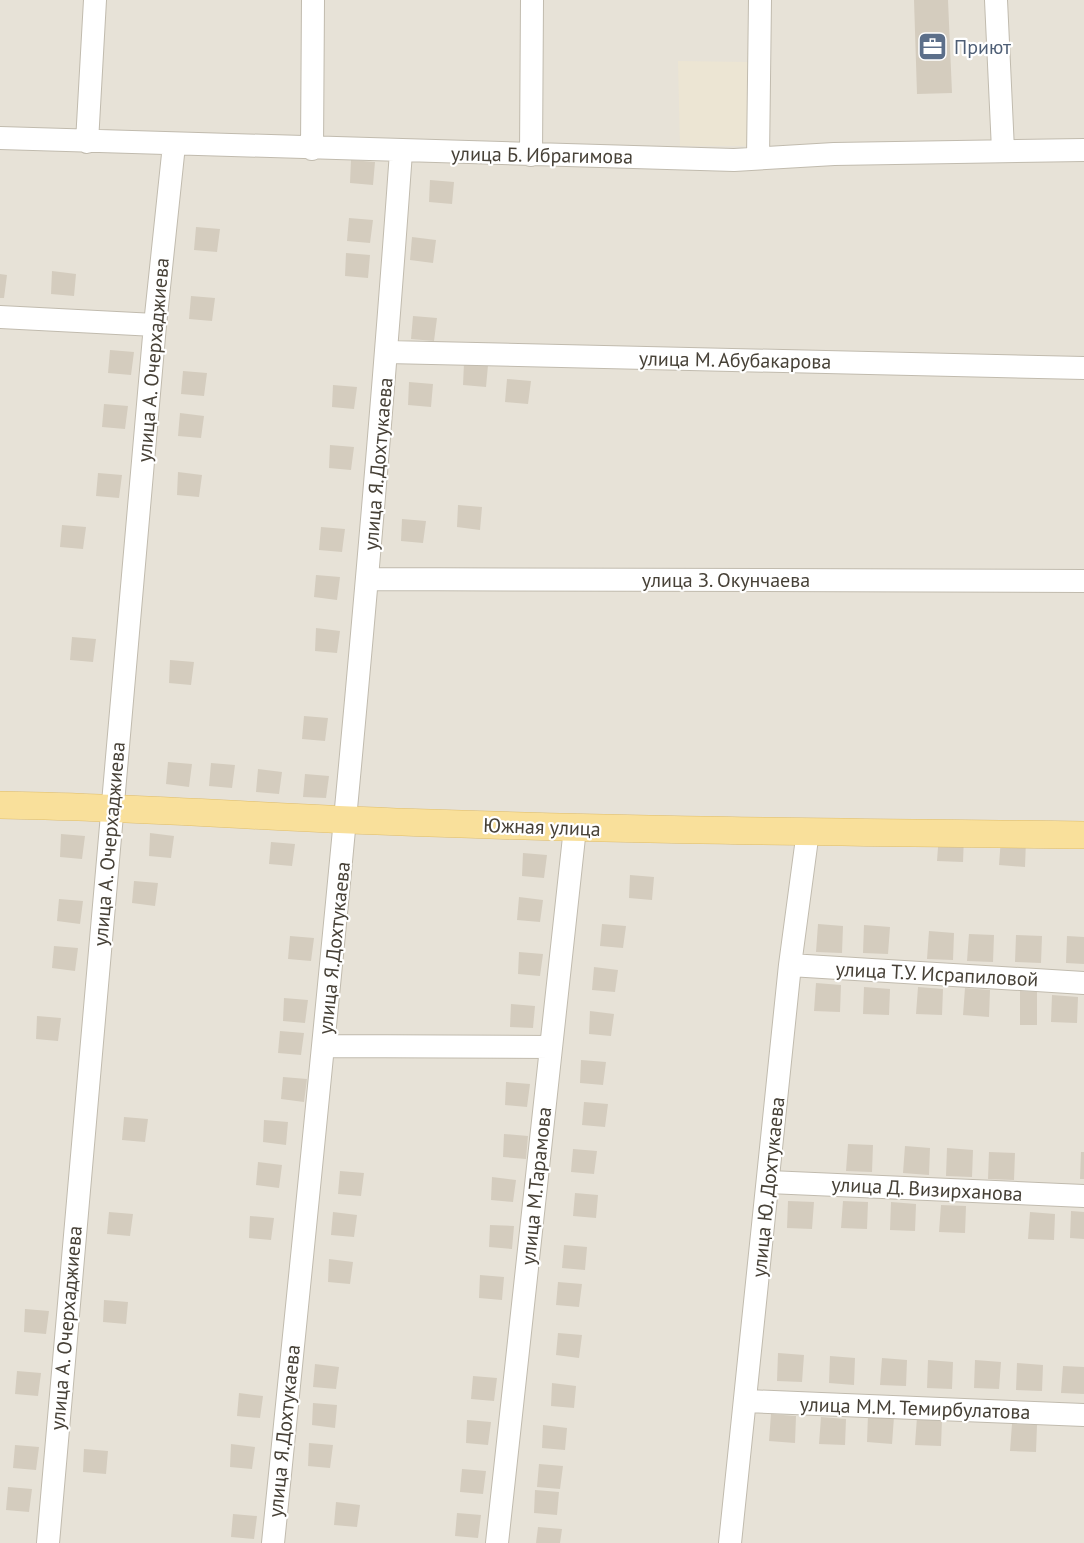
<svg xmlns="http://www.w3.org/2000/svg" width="1084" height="1543" font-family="'PT Sans',sans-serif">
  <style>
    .residential { fill: #e7e2d7 }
    .education { fill: #ece5d3 }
    .building { fill: #d4ccbe }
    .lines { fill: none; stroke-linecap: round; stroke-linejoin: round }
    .minor-casing { stroke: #c1bbae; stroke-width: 24 }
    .major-casing { stroke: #debd6c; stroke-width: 28 }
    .minor { stroke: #fff; stroke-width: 22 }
    .major { stroke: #f9e09b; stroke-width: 27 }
    .labels { text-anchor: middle; stroke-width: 4.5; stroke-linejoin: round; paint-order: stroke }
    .service-label { font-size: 20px; fill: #4e5e75; stroke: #fff; text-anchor: start }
    .street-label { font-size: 20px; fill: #474137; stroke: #fff }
  </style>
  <rect width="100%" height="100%" fill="#f3f0e8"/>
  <!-- residential -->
  <path class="residential" d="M 0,0 L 1084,0 L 1084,1543 L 0,1543 Z"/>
  <!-- education -->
  <path class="education" d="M 678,61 L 748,62 L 748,146 L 680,146 Z"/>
  <!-- building -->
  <path class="building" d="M 914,0 L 948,0 L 952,93 L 917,94 Z
    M 351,160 L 375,162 L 373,185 L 350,183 Z
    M 430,180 L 454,182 L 452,204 L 429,202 Z
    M 349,218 L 373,220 L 370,243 L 347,241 Z
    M 196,227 L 220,229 L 217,252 L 194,250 Z
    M 412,237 L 436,240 L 433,263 L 410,260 Z
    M 346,253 L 370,255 L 368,278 L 345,276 Z
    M 52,271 L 76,274 L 74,296 L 51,294 Z
    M 0,274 L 7,275 L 4,298 L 0,298 Z
    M 191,296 L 215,298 L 212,321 L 189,319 Z
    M 413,316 L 437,318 L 434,341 L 411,339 Z
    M 110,350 L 134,352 L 131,375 L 108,373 Z
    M 464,363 L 488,365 L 486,387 L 463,385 Z
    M 183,371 L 207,373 L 204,396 L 181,394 Z
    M 507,379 L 531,381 L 528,404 L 505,402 Z
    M 409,382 L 433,384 L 431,407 L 408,405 Z
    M 333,385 L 357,387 L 354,409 L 332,407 Z
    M 104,404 L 128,406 L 125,429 L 102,427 Z
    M 180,413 L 204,416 L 201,438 L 178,436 Z
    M 330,445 L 354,447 L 351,470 L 329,468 Z
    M 178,472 L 202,475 L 199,497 L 177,495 Z
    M 98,473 L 122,475 L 119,498 L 96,496 Z
    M 458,505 L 482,507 L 480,530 L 457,527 Z
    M 402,519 L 426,521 L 423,543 L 401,541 Z
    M 62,525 L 86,527 L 83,549 L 60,547 Z
    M 321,527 L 345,529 L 342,552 L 319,550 Z
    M 316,575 L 340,577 L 337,600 L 314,597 Z
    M 316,628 L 340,631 L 337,653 L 315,651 Z
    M 72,637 L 96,639 L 93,662 L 70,660 Z
    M 170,660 L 194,662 L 191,685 L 169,683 Z
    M 304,716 L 328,718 L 325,741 L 302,739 Z
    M 168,762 L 192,764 L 189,787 L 166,784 Z
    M 211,763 L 235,765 L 232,788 L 209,786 Z
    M 258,769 L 282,772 L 279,794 L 256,792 Z
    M 305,774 L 329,776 L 326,798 L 303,797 Z
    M 150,833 L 174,836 L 171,858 L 149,856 Z
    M 61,834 L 85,836 L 82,859 L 60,857 Z
    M 939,834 L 964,836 L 963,862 L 937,861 Z
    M 1001,838 L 1026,840 L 1025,867 L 999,865 Z
    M 271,842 L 295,844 L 292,866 L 269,864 Z
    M 523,853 L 547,855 L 544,878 L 522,876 Z
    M 630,875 L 654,877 L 652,900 L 629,898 Z
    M 134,881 L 158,883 L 155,906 L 132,903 Z
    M 519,897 L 543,900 L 540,922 L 517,920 Z
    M 59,899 L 83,901 L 80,924 L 57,921 Z
    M 602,924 L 626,926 L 623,948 L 600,946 Z
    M 818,924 L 843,926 L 842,953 L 816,952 Z
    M 864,925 L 890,927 L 888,954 L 863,953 Z
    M 929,931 L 954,933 L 953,960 L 927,959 Z
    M 969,934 L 994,935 L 993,962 L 967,961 Z
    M 1016,935 L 1042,936 L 1041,963 L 1015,962 Z
    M 290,936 L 314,938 L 311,961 L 288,959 Z
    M 1067,936 L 1084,937 L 1084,964 L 1066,963 Z
    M 54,946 L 78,948 L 75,971 L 52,968 Z
    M 519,952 L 543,954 L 540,976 L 518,974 Z
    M 594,967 L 618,970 L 615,992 L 592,990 Z
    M 816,983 L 841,985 L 840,1012 L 814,1011 Z
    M 864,987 L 890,989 L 889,1015 L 863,1014 Z
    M 918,987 L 943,989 L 942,1015 L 916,1014 Z
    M 965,988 L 990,990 L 989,1017 L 963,1015 Z
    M 1020,991 L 1037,992 L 1037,1025 L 1020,1025 Z
    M 1052,995 L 1078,997 L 1077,1023 L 1051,1022 Z
    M 284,998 L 308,1000 L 305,1023 L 283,1021 Z
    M 511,1004 L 535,1006 L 533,1028 L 510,1027 Z
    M 590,1011 L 614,1014 L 611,1036 L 589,1034 Z
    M 37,1016 L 61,1018 L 58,1041 L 36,1039 Z
    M 280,1031 L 304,1033 L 301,1055 L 278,1053 Z
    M 581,1060 L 606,1062 L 603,1085 L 580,1083 Z
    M 283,1077 L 307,1079 L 304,1102 L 281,1099 Z
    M 506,1082 L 530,1084 L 527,1107 L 505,1105 Z
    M 584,1102 L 608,1104 L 605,1127 L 582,1125 Z
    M 124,1117 L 148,1119 L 145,1142 L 122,1140 Z
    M 264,1120 L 288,1122 L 286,1145 L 263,1142 Z
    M 504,1134 L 528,1136 L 526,1159 L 503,1157 Z
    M 848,1144 L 873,1145 L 872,1172 L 846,1171 Z
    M 905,1146 L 930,1148 L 929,1175 L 903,1173 Z
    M 947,1148 L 973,1150 L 972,1177 L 946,1176 Z
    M 573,1149 L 597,1151 L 594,1174 L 571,1172 Z
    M 989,1152 L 1015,1153 L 1014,1180 L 988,1179 Z
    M 1081,1152 L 1084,1152 L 1084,1179 L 1080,1179 Z
    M 258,1162 L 282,1165 L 279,1188 L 256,1185 Z
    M 340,1171 L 364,1173 L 361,1196 L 338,1194 Z
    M 492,1177 L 516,1180 L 513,1202 L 491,1200 Z
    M 575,1193 L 598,1195 L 596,1218 L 573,1216 Z
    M 788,1201 L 814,1202 L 812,1229 L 787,1228 Z
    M 843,1201 L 868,1202 L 867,1229 L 841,1228 Z
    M 891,1202 L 916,1204 L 915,1231 L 890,1230 Z
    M 941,1205 L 966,1206 L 965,1233 L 939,1232 Z
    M 1071,1211 L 1084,1212 L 1084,1239 L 1070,1238 Z
    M 109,1212 L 133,1214 L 130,1236 L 107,1234 Z
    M 333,1212 L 357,1215 L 354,1237 L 331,1235 Z
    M 1030,1212 L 1055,1214 L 1054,1240 L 1028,1239 Z
    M 250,1216 L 274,1218 L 271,1240 L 249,1238 Z
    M 490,1225 L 514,1226 L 512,1249 L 489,1247 Z
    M 564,1245 L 587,1247 L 585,1270 L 562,1268 Z
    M 329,1259 L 353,1262 L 350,1284 L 328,1282 Z
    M 480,1275 L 504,1277 L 502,1300 L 479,1298 Z
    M 558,1282 L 582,1284 L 579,1307 L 556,1305 Z
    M 104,1300 L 128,1302 L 126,1324 L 103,1322 Z
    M 25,1309 L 49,1311 L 46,1334 L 24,1332 Z
    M 558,1333 L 582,1335 L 579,1358 L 556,1355 Z
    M 778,1353 L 804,1355 L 802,1382 L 777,1381 Z
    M 830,1356 L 855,1358 L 854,1385 L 829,1383 Z
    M 882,1358 L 907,1360 L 906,1386 L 880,1385 Z
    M 928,1360 L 953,1362 L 952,1389 L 927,1388 Z
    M 975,1360 L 1001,1362 L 999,1389 L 974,1388 Z
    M 1017,1363 L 1043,1365 L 1042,1391 L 1016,1390 Z
    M 315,1364 L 339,1367 L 336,1389 L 313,1387 Z
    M 1063,1366 L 1084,1367 L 1084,1394 L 1061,1393 Z
    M 17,1371 L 41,1373 L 38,1396 L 15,1394 Z
    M 473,1376 L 497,1378 L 494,1401 L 471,1399 Z
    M 552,1383 L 576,1386 L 574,1408 L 551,1406 Z
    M 239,1393 L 263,1396 L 260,1418 L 237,1416 Z
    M 313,1403 L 337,1405 L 335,1428 L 312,1425 Z
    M 771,1414 L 796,1416 L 795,1443 L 769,1441 Z
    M 868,1415 L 894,1417 L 892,1444 L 867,1442 Z
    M 821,1417 L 846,1419 L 845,1445 L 819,1444 Z
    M 917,1417 L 942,1419 L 941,1446 L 915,1445 Z
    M 467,1420 L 491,1422 L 488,1445 L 466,1443 Z
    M 1012,1424 L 1037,1425 L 1036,1452 L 1010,1451 Z
    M 543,1425 L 567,1428 L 565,1450 L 542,1448 Z
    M 309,1443 L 333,1445 L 330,1468 L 308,1466 Z
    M 231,1444 L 255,1447 L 252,1469 L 230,1467 Z
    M 15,1445 L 39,1447 L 36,1470 L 13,1468 Z
    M 84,1449 L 108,1451 L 106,1474 L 83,1472 Z
    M 539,1464 L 563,1466 L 560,1489 L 537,1487 Z
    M 462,1469 L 486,1471 L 483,1494 L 460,1492 Z
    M 8,1487 L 32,1489 L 29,1512 L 6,1510 Z
    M 535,1490 L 559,1492 L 557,1515 L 534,1513 Z
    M 336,1502 L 360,1505 L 357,1527 L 334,1525 Z
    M 457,1513 L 481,1515 L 478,1538 L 455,1536 Z
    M 233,1514 L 257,1516 L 254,1539 L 231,1537 Z
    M 538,1527 L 562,1529 L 560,1543 L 536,1543 Z"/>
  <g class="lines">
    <defs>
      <path id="minor" d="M 996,0 L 1003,150
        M 0,138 L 734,160 L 834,154 L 1084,150
        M 87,142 L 95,0
        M 312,149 L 313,0
        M 531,155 L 532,0
        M 758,158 L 760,0
        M 0,317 L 155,325
        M 387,352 L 1084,368
        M 369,579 L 1084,581
        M 790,965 L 1084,983
        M 324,1046 L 551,1047
        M 769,1182 L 1084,1196
        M 747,1401 L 1084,1415
        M 48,1543 L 155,325 L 174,145
        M 273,1543 C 320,1080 368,617 401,152
        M 497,1543 L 575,828
        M 730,1543 L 790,965 L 808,831"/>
      <path id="major" d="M 0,805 C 144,807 287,819 430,823 C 648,831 866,832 1084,835"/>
    </defs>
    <!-- minor casing -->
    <use href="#minor" class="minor-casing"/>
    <!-- major casing -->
    <use href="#major" class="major-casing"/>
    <!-- minor -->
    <use href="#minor" class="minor"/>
    <!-- major -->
    <use href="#major" class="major"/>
  </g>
  <!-- icons -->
  <defs>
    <symbol id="office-square" viewBox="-11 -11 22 22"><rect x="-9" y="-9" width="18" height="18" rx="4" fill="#5c6f8a" stroke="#fff"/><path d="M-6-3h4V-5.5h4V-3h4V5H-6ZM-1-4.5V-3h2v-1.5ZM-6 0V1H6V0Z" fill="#fff"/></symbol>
  </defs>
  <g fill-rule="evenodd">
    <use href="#office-square" x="916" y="30" width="33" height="33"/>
  </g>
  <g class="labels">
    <!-- service labels -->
    <g class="service-label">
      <text x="954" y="54">Приют</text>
    </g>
    <!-- street labels -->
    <g class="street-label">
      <text transform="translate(542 155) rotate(1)" y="7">улица Б. Ибрагимова</text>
      <text transform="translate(153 360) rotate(-85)" y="7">улица А. Очерхаджиева</text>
      <text transform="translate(735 360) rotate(1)" y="7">улица М. Абубакарова</text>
      <text transform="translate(378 464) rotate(-85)" y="7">улица Я.Дохтукаева</text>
      <text x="726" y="587">улица З. Окунчаева</text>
      <text transform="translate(542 827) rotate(2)" y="7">Южная улица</text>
      <text transform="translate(109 844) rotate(-85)" y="7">улица А. Очерхаджиева</text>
      <text transform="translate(334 948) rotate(-84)" y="7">улица Я.Дохтукаева</text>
      <text transform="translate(937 974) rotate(3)" y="7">улица Т.У. Исрапиловой</text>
      <text transform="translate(536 1186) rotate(-84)" y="7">улица М.Тарамова</text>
      <text transform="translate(768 1187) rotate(-84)" y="7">улица Ю. Дохтукаева</text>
      <text transform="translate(927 1189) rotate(3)" y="7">улица Д. Визирханова</text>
      <text transform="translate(66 1328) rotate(-85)" y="7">улица А. Очерхаджиева</text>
      <text transform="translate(915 1408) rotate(2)" y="7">улица М.М. Темирбулатова</text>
      <text transform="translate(284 1431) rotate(-84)" y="7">улица Я.Дохтукаева</text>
    </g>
  </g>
</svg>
